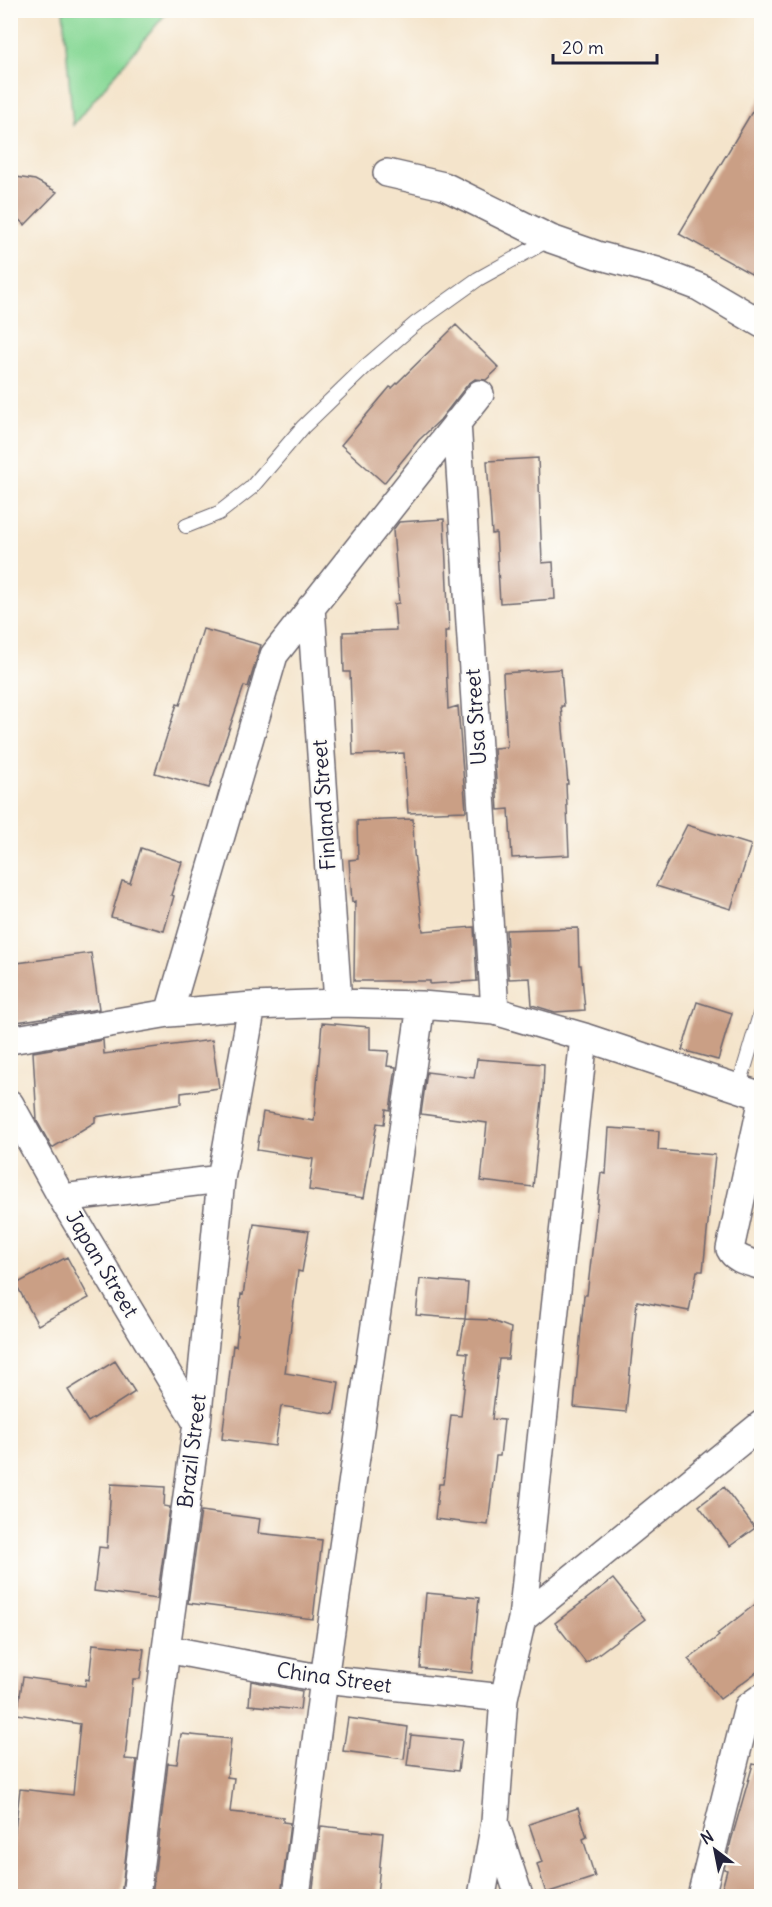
<svg xmlns="http://www.w3.org/2000/svg" width="772" height="1907" font-family="Delius,sans-serif">
  <style>
    .green { fill: #8ad998; stroke: #567e6a; stroke-width: 1.5 }
    .building { fill: #ca9f85 }
    .lines { fill: none; stroke-linecap: round; stroke-linejoin: round }
    .service-casing { stroke: #6c666d; stroke-width: 16 }
    .minor-casing { stroke: #6c666d; stroke-width: 30 }
    .service { stroke: #fff; stroke-width: 14 }
    .minor { stroke: #fff; stroke-width: 27 }
    .labels { text-anchor: middle; stroke-width: 4.5; stroke-linejoin: round; paint-order: stroke }
    .street-label { font-size: 21px; fill: #22223b; stroke: #fdfcf7 }
  </style>
  <rect width="100%" height="100%" fill="#fdfcf7"/>
  <filter id="ink" filterUnits="userSpaceOnUse"><feTurbulence type="fractalNoise" baseFrequency=".0167" numOctaves="2"/><feDisplacementMap in="SourceGraphic" scale="12" xChannelSelector="R" yChannelSelector="G"/><feConvolveMatrix kernelMatrix="1 2 1 2 8 2 1 2 1" color-interpolation-filters="sRGB"/></filter>
  <filter id="wash" filterUnits="userSpaceOnUse"><feTurbulence type="fractalNoise" baseFrequency=".008" numOctaves="4" result="noise"/><feDisplacementMap in="SourceGraphic" scale="24" xChannelSelector="R" yChannelSelector="G"/><feGaussianBlur stdDeviation="1.35" result="paint"/><feColorMatrix in="noise" values="0 0 0 0 0 0 0 0 0 0 0 0 0 0 0 0 0 1.4 0 .05"/><feComposite in="paint" operator="in"/></filter>
  <g filter="url(#wash)">
    <rect width="100%" height="100%" fill="#f4e4cb"/>
    <!-- green -->
    <path class="green" d="M 63,11 L 168,11 L 73,125 Z"/>
    <g id="blocks">
      <!-- building -->
      <path class="building" d="M 762,95 L 762,280 L 679,234 Z
        M 10,176 L 35,180 L 57,192 L 25,225 L 10,212 Z
        M 456,325 L 499,368 L 486,380 L 475,379 L 468,384 L 440,420 L 419,440 L 384,483 L 341,445 L 390,387 L 392,388 Z
        M 538,458 L 542,563 L 553,562 L 555,599 L 500,603 L 496,533 L 492,534 L 487,461 Z
        M 444,519 L 449,631 L 445,631 L 448,709 L 458,706 L 466,811 L 408,813 L 404,753 L 353,755 L 350,672 L 344,672 L 343,632 L 396,630 L 394,604 L 399,603 L 393,530 L 399,522 Z
        M 203,629 L 261,645 L 248,687 L 244,686 L 209,788 L 155,773 L 177,704 L 180,705 Z
        M 561,669 L 564,706 L 561,706 L 568,784 L 566,784 L 569,855 L 512,858 L 509,809 L 498,810 L 494,748 L 507,747 L 503,673 Z
        M 413,819 L 414,853 L 423,931 L 474,927 L 477,981 L 430,984 L 430,981 L 354,981 L 355,901 L 352,902 L 349,860 L 358,859 L 357,821 Z
        M 687,825 L 751,845 L 731,909 L 656,886 Z
        M 141,848 L 182,862 L 171,895 L 174,896 L 164,931 L 111,917 L 122,881 L 130,883 Z
        M 578,928 L 579,965 L 581,965 L 585,1010 L 555,1012 L 532,1005 L 530,978 L 509,979 L 506,930 Z
        M 91,953 L 99,1009 L 10,1023 L 10,964 Z
        M 697,1002 L 732,1013 L 718,1060 L 682,1050 Z
        M 322,1023 L 370,1027 L 370,1050 L 389,1051 L 387,1066 L 396,1067 L 390,1110 L 386,1109 L 384,1124 L 377,1123 L 364,1198 L 309,1190 L 313,1159 L 257,1150 L 263,1112 L 314,1121 Z
        M 103,1040 L 104,1054 L 212,1040 L 219,1088 L 181,1093 L 181,1104 L 95,1117 L 95,1122 L 52,1148 L 37,1121 L 33,1052 Z
        M 477,1059 L 544,1064 L 543,1090 L 533,1187 L 481,1181 L 487,1123 L 421,1114 L 427,1072 L 474,1078 Z
        M 609,1128 L 659,1131 L 658,1150 L 715,1155 L 703,1271 L 697,1271 L 689,1311 L 637,1301 L 626,1412 L 574,1407 L 584,1295 L 587,1295 L 601,1173 L 606,1174 Z
        M 254,1224 L 309,1231 L 302,1272 L 298,1271 L 285,1373 L 339,1382 L 334,1414 L 281,1406 L 275,1446 L 222,1439 L 233,1345 L 236,1346 L 241,1294 L 243,1295 Z
        M 67,1257 L 89,1298 L 38,1325 L 16,1284 Z
        M 420,1279 L 468,1283 L 465,1319 L 416,1315 Z
        M 465,1319 L 490,1320 L 511,1328 L 508,1359 L 499,1359 L 492,1419 L 504,1420 L 500,1456 L 496,1456 L 488,1525 L 435,1519 L 439,1484 L 443,1484 L 451,1415 L 461,1416 L 468,1353 L 459,1352 Z
        M 115,1361 L 135,1392 L 88,1422 L 68,1390 Z
        M 111,1484 L 165,1487 L 164,1506 L 170,1507 L 157,1599 L 94,1591 L 99,1547 L 107,1548 Z
        M 724,1487 L 755,1528 L 730,1546 L 699,1506 Z
        M 201,1511 L 260,1519 L 258,1533 L 322,1540 L 313,1619 L 188,1603 Z
        M 613,1579 L 645,1619 L 586,1663 L 555,1623 Z
        M 426,1593 L 479,1598 L 472,1673 L 420,1668 Z
        M 762,1599 L 762,1668 L 720,1699 L 688,1659 L 719,1636 L 717,1634 Z
        M 93,1644 L 144,1649 L 140,1679 L 133,1679 L 125,1759 L 137,1760 L 121,1896 L 10,1896 L 10,1871 L 20,1789 L 73,1795 L 80,1724 L 17,1714 L 23,1677 L 85,1686 L 86,1679 L 89,1680 Z
        M 251,1681 L 302,1691 L 300,1710 L 249,1705 Z
        M 348,1718 L 408,1727 L 404,1759 L 343,1751 Z
        M 181,1734 L 231,1739 L 227,1777 L 234,1778 L 230,1812 L 283,1817 L 283,1822 L 290,1823 L 281,1896 L 152,1896 L 168,1763 L 177,1764 Z
        M 411,1735 L 462,1740 L 458,1771 L 407,1765 Z
        M 753,1764 L 762,1766 L 762,1896 L 720,1896 L 727,1870 L 724,1869 L 731,1841 Z
        M 578,1808 L 587,1837 L 583,1839 L 595,1877 L 546,1893 L 537,1864 L 542,1862 L 529,1824 Z
        M 321,1826 L 383,1833 L 377,1896 L 312,1896 Z"/>
    </g>
  </g>
  <g filter="url(#ink)">
    <use href="#blocks" fill-opacity="0" stroke="#6c666d" stroke-width="1.5"/>
    <g class="lines">
      <defs>
        <path id="service" d="M 186,526 L 219,513 L 251,488 L 303,427 L 365,367 L 415,324 L 478,279 L 550,239
          M 738,1089 L 762,1008"/>
        <path id="minor" d="M 387,173 L 444,186 L 551,239 L 597,255 L 657,271 L 699,287 L 762,324
          M 457,422 L 495,1011
          M 311,607 L 338,1003
          M 169,1013 L 274,655 L 480,394
          M 10,1040 L 169,1013 L 252,1006 L 338,1003 L 421,1005 L 495,1011 L 584,1037 L 762,1096
          M 762,1103 L 730,1249 C 735,1260 750,1262 762,1266
          M 10,1104 L 62,1198 L 197,1423
          M 62,1198 L 221,1179
          M 522,1619 L 762,1424
          M 166,1649 L 324,1679 L 504,1698
          M 496,1826 L 519,1896
          M 136,1896 L 166,1649 L 197,1423 L 221,1179 L 252,1006
          M 296,1896 L 324,1679 L 421,1005
          M 482,1896 L 495,1822 L 504,1698 L 522,1619 L 584,1037
          M 701,1896 L 748,1707 L 762,1697"/>
      </defs>
      <!-- service casing -->
      <use href="#service" class="service-casing"/>
      <!-- minor casing -->
      <use href="#minor" class="minor-casing"/>
      <!-- service -->
      <use href="#service" class="service"/>
      <!-- minor -->
      <use href="#minor" class="minor"/>
    </g>
  </g>
  <g class="labels">
    <!-- street labels -->
    <g class="street-label">
      <text transform="translate(476 717) rotate(-94)" y="7">Usa Street</text>
      <text transform="translate(324 805) rotate(-94)" y="7">Finland Street</text>
      <text transform="translate(102 1264) rotate(59)" y="7">Japan Street</text>
      <text transform="translate(192 1451) rotate(-83)" y="7">Brazil Street</text>
      <text transform="translate(334 1678) rotate(8)" y="7">China Street</text>
    </g>
  </g>
  <!-- margin -->
  <rect width="772" height="1907" fill="none" stroke="#fdfcf7" stroke-width="36"/>
  <!-- north arrow -->
  <g transform="translate(715 1850) rotate(328)" stroke="#fdfcf7" stroke-width="4.5" paint-order="stroke">
  <path d="M0-4.5L10 22L0 15L-10 22Z" fill="#22223b"/>
  <text y="-9" font-size="16" font-weight="bold" text-anchor="middle" fill="#22223b">N</text>
  </g>
  <!-- scale -->
  <path d="M553 54v9h104v-9" fill="none" stroke="#22223b" stroke-width="3"/>
  <text x="562" y="54" font-size="18" fill="#22223b" stroke="#fdfcf7" stroke-width="4.5" paint-order="stroke">20 m</text>
</svg>
